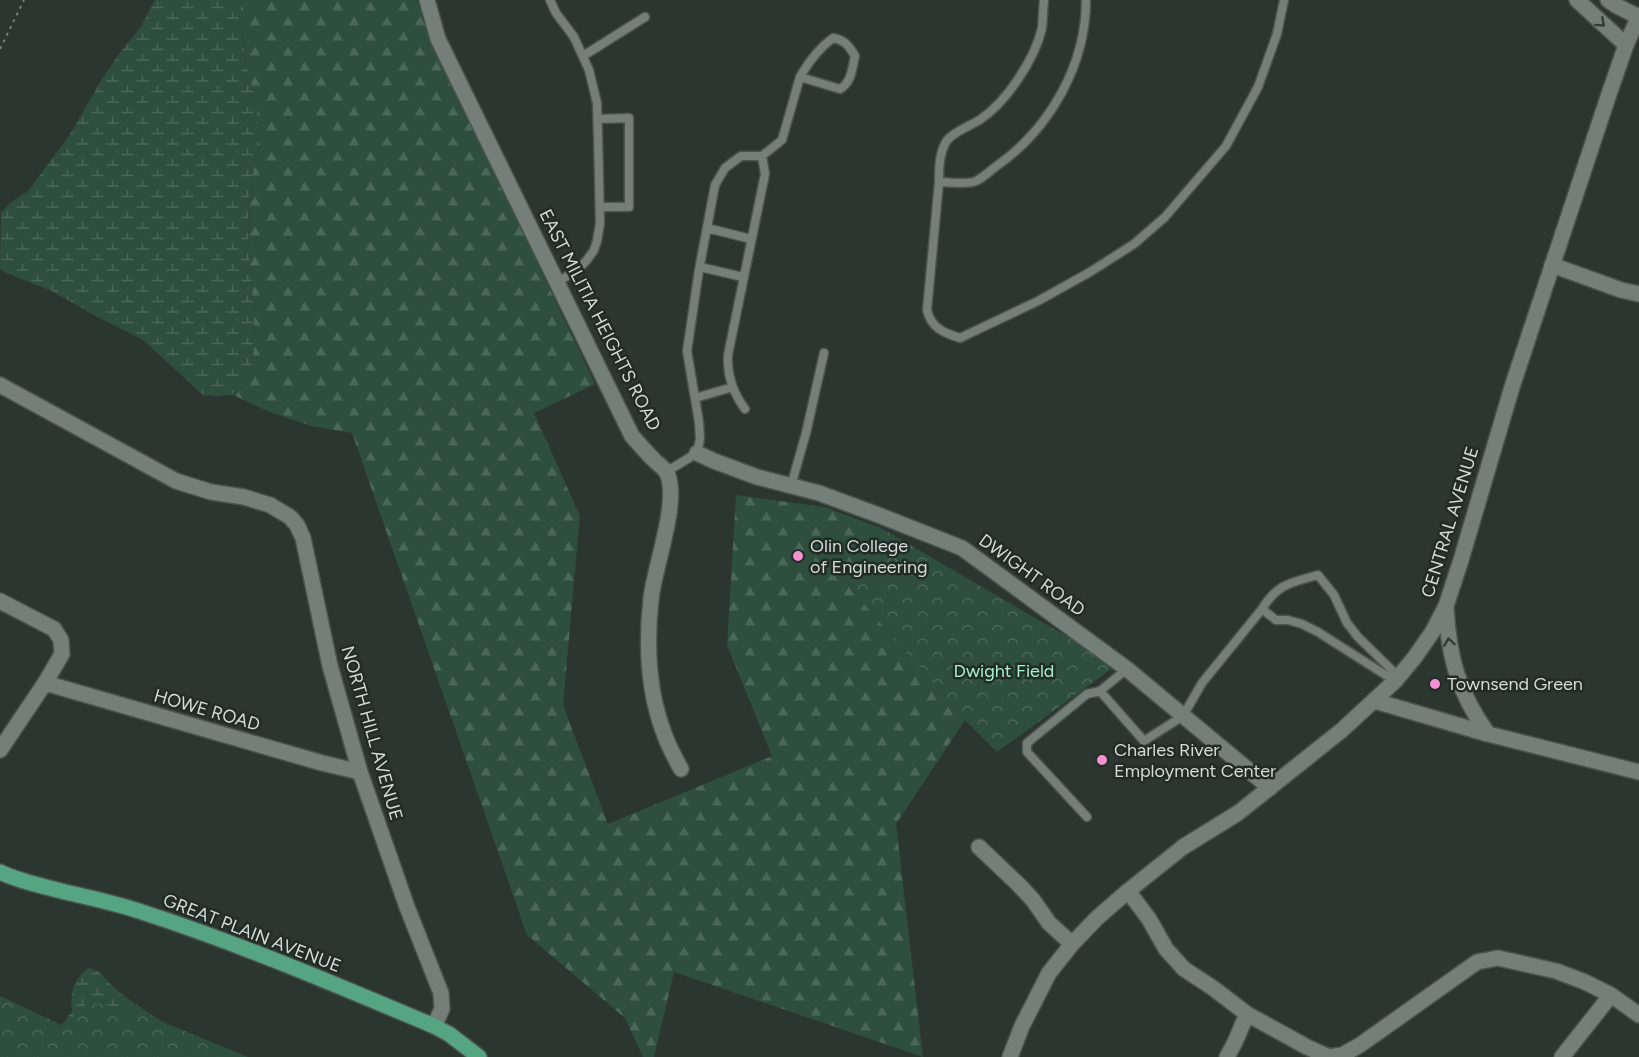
<svg xmlns="http://www.w3.org/2000/svg" width="1639" height="1057" font-family="Figtree,sans-serif">
  <style>
    .forest { fill: url(#forest-firs) }
    .wetland { fill: url(#wetland-marsh) }
    .park { fill: url(#park-crowns) }
    .lines { fill: none; stroke-linecap: round; stroke-linejoin: round }
    .lane-casing { stroke: #4a534d; stroke-width: 11 }
    .street-casing { stroke: #4a534d; stroke-width: 18 }
    .secondary-casing { stroke: #4a534d; stroke-width: 18 }
    .primary-casing { stroke: #4a534d; stroke-width: 18 }
    .path { stroke: #757e79; stroke-width: 2; stroke-dasharray: 3 4.5; stroke-linecap: butt }
    .lane { stroke: #737f78; stroke-width: 8 }
    .street { stroke: #737f78; stroke-width: 15 }
    .secondary { stroke: #737f78; stroke-width: 15 }
    .primary { stroke: #56a582; stroke-width: 15 }
    .oneway { stroke: #323d37 }
    .poi-dot { fill: #f591d3; stroke: #222c27; stroke-width: 2 }
    .labels { text-anchor: middle; stroke-width: 5; stroke-linejoin: round; paint-order: stroke }
    .street-label { font-size: 18px; fill: #d4dbd7; stroke: #222c27 }
    .poi-label { font-size: 18px; fill: #d4dbd7; stroke: #222c27; text-anchor: start }
    .park-label { font-size: 18px; fill: #a7f0ca; stroke: #222c27 }
  </style>
  <defs>
    <pattern id="forest-firs" width="22" height="20" patternUnits="userSpaceOnUse" patternTransform="scale(1.5)"><rect width="22" height="20" fill="#2e4e3e"/><path d="M5 1l3.5 6h-7zM16 11l3.5 6h-7z" fill="#4b6759"/></pattern>
    <pattern id="wetland-marsh" width="20" height="14" patternUnits="userSpaceOnUse" patternTransform="scale(1.5)"><rect width="20" height="14" fill="#2e4e3e"/><path d="M1 5h8M5 5V1M11 12h8M15 12V8" fill="none" stroke="#4b6759"/></pattern>
    <pattern id="park-crowns" width="20" height="18" patternUnits="userSpaceOnUse" patternTransform="scale(1.5)"><rect width="20" height="18" fill="#2e4e3e"/><path d="M2 6a3 3 0 1 1 6 0M12 15a3 3 0 1 1 6 0" fill="none" stroke="#4b6759"/></pattern>
  </defs>
  <rect width="100%" height="100%" fill="#2c3630"/>
  <!-- forest -->
  <path class="forest" d="M 241,0 L 417,0 L 428,33 L 595,384 L 534,413 L 580,516 L 563,705 L 608,824 L 772,756 L 727,645 L 736,495 L 824,507 L 881,528 L 847,584 L 965,720 L 896,824 L 923,1057 L 674,972 L 654,1057 L 643,1057 L 625,1018 L 527,935 L 352,433 L 311,426 L 267,411 L 231,394 L 242,387 L 253,361 L 254,316 L 248,239 L 249,196 L 257,152 L 258,128 L 246,65 L 241,22 Z"/>
  <!-- wetland -->
  <path class="wetland" d="M 155,0 L 241,0 L 241,22 L 246,65 L 257,105 L 258,128 L 257,152 L 249,196 L 248,239 L 254,316 L 253,361 L 242,387 L 230,395 L 218,396 L 203,395 L 143,340 L 92,314 L 52,291 L 6,273 L 0,268 L 1,213 L 10,203 L 28,191 L 69,136 L 102,79 L 119,54 L 140,28 Z
    M 88,968 C 105,972 105,981 117,990 C 140,1009 167,1024 192,1040 L 0,1057 L 0,1020 L 57,1032 L 72,1011 C 70,992 73,981 88,968 Z"/>
  <!-- park -->
  <path class="park" d="M 881,528 L 1085,647 L 1114,667 L 997,752 L 965,720 L 847,584 Z
    M 0,996 L 66,1027 L 88,1002 L 134,1010 L 248,1057 L 0,1057 Z"/>
  <g class="lines">
    <defs>
      <path id="lane" d="M 550,0 L 556,13 L 574,37 L 589,70 L 597,103 L 598,136 L 600,223 L 597,241 L 594,250 L 587,260 L 578,269 L 558,282
        M 1086,0 C 1086,65 1050,128 998,165 C 991,170 983,178 976,181 C 968,185 948,182 939,182 L 927,310 C 931,328 944,333 960,338 L 1038,301 L 1090,272 L 1134,244 L 1165,217 L 1226,146 L 1258,87 L 1277,34 L 1284,0
        M 583,56 L 645,17
        M 598,119 L 629,118 L 629,207 L 600,207
        M 939,182 C 939,169 939,154 946,142 C 951,133 972,125 981,119 C 1007,101 1035,59 1042,28 C 1043,19 1043,9 1044,0
        M 707,228 L 751,239
        M 700,267 L 743,277
        M 695,398 L 733,387
        M 745,409 C 733,393 727,375 728,355 L 765,174 L 762,156
        M 666,472 L 697,453 L 700,439 L 699,422 L 687,351 L 699,270 L 715,185 L 725,168 L 741,156 L 762,156 L 782,140 L 800,77 L 801,75 C 810,60 819,48 833,38 C 845,40 849,46 855,56 C 852,68 852,82 840,89 L 800,77
        M 791,486 L 806,433 L 824,353
        M 1262,609 C 1278,583 1291,583 1318,575 L 1334,595 L 1347,623 L 1358,637 L 1399,677
        M 1127,669 L 1100,691 L 1144,741 L 1183,716 L 1202,683 L 1262,609 L 1276,620 L 1288,620 L 1302,624 L 1318,632 L 1395,681
        M 1087,817 L 1027,752 L 1027,743 L 1087,694 L 1100,691"/>
      <path id="street" d="M 427,0 L 438,39 L 632,436 C 639,444 646,452 654,460 C 658,464 664,468 667,473 C 680,501 654,568 651,599 C 646,644 648,693 665,736 C 669,747 675,758 681,769
        M 1577,0 L 1626,45
        M 1608,0 L 1617,6 L 1639,17
        M 1552,265 L 1621,290 L 1639,294
        M 0,385 L 176,481 L 211,492 L 244,497 L 270,505 L 290,517 L 297,525 L 303,538 L 330,666 L 360,772 L 407,907 L 441,993 L 442,1009 L 434,1026
        M 697,453 L 714,461 L 757,477 L 819,493 L 881,516 L 962,548 L 1127,669 L 1270,788
        M 0,601 L 54,629 L 61,640 L 62,654 L 45,683 L 0,750
        M 45,683 L 322,763 L 360,772
        M 979,847 L 1018,884 L 1033,900 L 1049,923 L 1072,944
        M 1128,891 L 1149,919 L 1166,949 L 1184,969 L 1213,988 L 1247,1014 L 1235,1042 L 1227,1057
        M 1611,995 L 1639,1015
        M 1247,1014 L 1307,1047 L 1329,1057 L 1342,1055 L 1360,1045 L 1477,962 L 1498,958 L 1556,971 L 1585,982 L 1611,995 L 1562,1057"/>
      <path id="secondary" d="M 1446,608 C 1449,658 1458,692 1488,734
        M 1375,701 L 1488,734 L 1639,772
        M 1010,1057 L 1022,1026 L 1049,973 L 1072,944 L 1097,918 L 1128,891 L 1183,847 L 1238,813 L 1342,730 L 1395,681 L 1415,657 L 1433,631 L 1446,606 L 1461,560 L 1512,387 L 1608,97 L 1626,45 L 1639,16"/>
      <path id="primary" d="M 0,872 C 20,882 44,886 65,892 C 92,898 119,904 145,913 C 243,945 339,986 434,1026 L 449,1034 L 479,1057"/>
    </defs>
    <!-- lane casing -->
    <use href="#lane" class="lane-casing"/>
    <!-- street casing -->
    <use href="#street" class="street-casing"/>
    <!-- secondary casing -->
    <use href="#secondary" class="secondary-casing"/>
    <!-- primary casing -->
    <use href="#primary" class="primary-casing"/>
    <!-- path -->
    <path class="path" d="M 0,49 L 24,0"/>
    <!-- lane -->
    <use href="#lane" class="lane"/>
    <!-- street -->
    <use href="#street" class="street"/>
    <!-- secondary -->
    <use href="#secondary" class="secondary"/>
    <!-- primary -->
    <use href="#primary" class="primary"/>
  </g>
  <!-- one-way arrows -->
  <defs><path id="oneway-chevron" d="M-2-3.5L2.5 0L-2 3.5" fill="none" stroke-width="1.6" stroke-linecap="round" stroke-linejoin="round" transform="scale(1.5)"/></defs>
  <g class="oneway">
    <use href="#oneway-chevron" transform="translate(1601 23) rotate(42)"/>
    <use href="#oneway-chevron" transform="translate(1449 642) rotate(-98)"/>
  </g>
  <!-- markers -->
  <g class="poi-dot">
    <circle cx="798" cy="556" r="6"/>
    <circle cx="1435" cy="684" r="6"/>
    <circle cx="1102" cy="760" r="6"/>
  </g>
  <g class="labels">
    <!-- street labels -->
    <g class="street-label">
      <text transform="translate(600 320) rotate(63)" y="6">EAST MILITIA HEIGHTS ROAD</text>
      <text transform="translate(1450 522) rotate(-73)" y="6">CENTRAL AVENUE</text>
      <text transform="translate(1032 575) rotate(36)" y="6">DWIGHT ROAD</text>
      <text transform="translate(207 710) rotate(16)" y="6">HOWE ROAD</text>
      <text transform="translate(372 733) rotate(74)" y="6">NORTH HILL AVENUE</text>
      <text transform="translate(252 933) rotate(21)" y="6">GREAT PLAIN AVENUE</text>
    </g>
    <!-- poi labels -->
    <g class="poi-label">
      <text x="810" y="552">Olin College<tspan x="810" dy="21">of Engineering</tspan></text>
      <text x="1447" y="690">Townsend Green</text>
      <text x="1114" y="756">Charles River<tspan x="1114" dy="21">Employment Center</tspan></text>
    </g>
    <!-- park labels -->
    <g class="park-label">
      <text x="1004" y="677">Dwight Field</text>
    </g>
  </g>
</svg>
